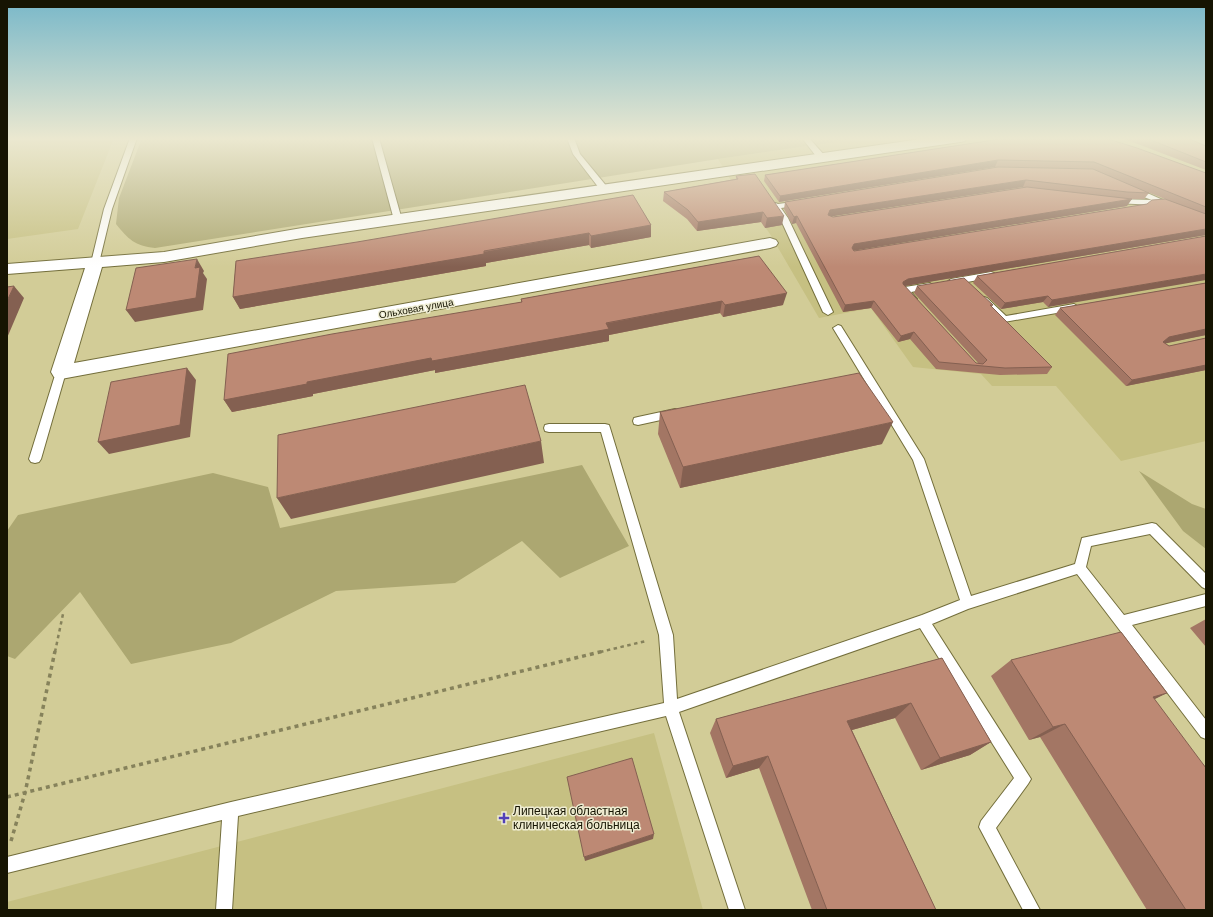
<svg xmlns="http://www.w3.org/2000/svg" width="1213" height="917" font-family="Arial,sans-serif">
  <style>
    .built { fill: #c6c082 }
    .green { fill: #aca771 }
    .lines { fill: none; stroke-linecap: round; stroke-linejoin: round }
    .lane-casing { stroke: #736e3b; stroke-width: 2 }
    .street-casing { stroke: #736e3b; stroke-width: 2 }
    .path-far1 { stroke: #86825b; stroke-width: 2.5; stroke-dasharray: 3.5 3.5; stroke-linecap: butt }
    .path { stroke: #86825b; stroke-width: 3.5; stroke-dasharray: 4 4; stroke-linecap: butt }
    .lane { fill: #fff; fill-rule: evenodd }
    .street { fill: #fff; fill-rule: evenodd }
    .wall { fill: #a37664; fill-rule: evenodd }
    .shaded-wall { fill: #846051 }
    .building { fill: #bd8974; stroke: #846051 }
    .poi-dot { fill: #5140b8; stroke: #eeecd1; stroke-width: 1.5 }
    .labels { text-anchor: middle; stroke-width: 3; stroke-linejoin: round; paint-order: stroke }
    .street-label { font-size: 10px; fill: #161402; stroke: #eeecd1 }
    .near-poi-label { font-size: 12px; fill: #161402; stroke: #eeecd1; text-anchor: start }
  </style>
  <rect width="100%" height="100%" fill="#d2cc97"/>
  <!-- built -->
  <path class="built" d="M 7,138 L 114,138 L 78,229 L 7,239 Z
    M 862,138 L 1181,138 L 1206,147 L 1206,441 L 1121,461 L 1056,386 L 992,386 L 981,374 L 913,367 L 871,308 L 819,318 L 770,234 L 730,179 L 718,159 Z
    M 654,733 L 703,910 L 7,910 L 7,902 Z"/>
  <!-- green -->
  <path class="green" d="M 142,138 L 862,138 L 718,159 L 155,248 C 135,246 128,239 116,224 L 119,198 Z
    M 582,465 L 629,546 L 560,578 L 522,541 L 455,583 L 336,591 L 231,643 L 131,664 L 80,592 L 15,659 L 7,656 L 7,531 L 18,515 L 213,473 L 268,487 L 280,528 Z
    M 1139,471 L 1192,504 L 1206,509 L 1206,549 L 1183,531 Z"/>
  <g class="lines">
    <defs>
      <path id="lane" d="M 130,138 L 137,138 L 112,209 L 99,263 L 98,265 L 92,265 L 91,263 L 104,209 Z
        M 372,138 L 379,138 L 402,220 L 401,222 L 398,222 L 394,220 Z
        M 567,138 L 574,138 L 580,154 L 608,188 L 608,192 L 602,192 L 573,154 Z
        M 802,138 L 809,138 L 825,156 L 825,160 L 819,160 Z
        M 1130,188 L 1136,188 L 1174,205 L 1170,207 L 1160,204 L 1157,205 L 1114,203 L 1110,201 L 1114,199 L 1152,200 L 1130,192 Z
        M 800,201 L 803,201 L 803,205 L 781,208 L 788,218 L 833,312 L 828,315 L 823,312 L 780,218 L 771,205 L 775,203 L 778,204 Z
        M 991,272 L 994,273 L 995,275 L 994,277 L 951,285 L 947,282 L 951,279 Z
        M 930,283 L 934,286 L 933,288 L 911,292 L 917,299 L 913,302 L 910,301 L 901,290 L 905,287 Z
        M 984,297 L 987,298 L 1006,316 L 1074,304 L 1079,307 L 1074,310 L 1004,322 L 1001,321 L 981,302 L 980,300 L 981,298 Z
        M 838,325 L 841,326 L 924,459 L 971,596 L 1075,564 L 1082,538 L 1152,523 L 1156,524 L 1206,574 L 1206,589 L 1202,587 L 1150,534 L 1091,546 L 1086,567 L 1124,615 L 1206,594 L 1206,606 L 1132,625 L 1206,720 L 1206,739 L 1201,737 L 1077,574 L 968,609 L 932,624 L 1031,779 L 1028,784 L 996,828 L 1040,910 L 1023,910 L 979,827 L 981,821 L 1014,778 L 920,628 L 679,712 L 745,910 L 729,910 L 666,716 L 238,816 L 232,910 L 216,910 L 222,820 L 7,873 L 7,857 L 231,802 L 664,703 L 659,635 L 601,432 L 549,432 L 545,431 L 544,428 L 545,425 L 549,424 L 605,424 L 609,425 L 610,428 L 673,635 L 677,699 L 922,615 L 960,600 L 913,460 L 833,328 Z
        M 61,369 L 66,372 L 41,459 L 39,462 L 35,463 L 31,462 L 29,459 L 56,372 Z
        M 675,409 L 679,410 L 680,413 L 679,416 L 638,425 L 634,424 L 633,421 L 634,418 L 638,417 Z"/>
      <path id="street" d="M 928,138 L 966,138 L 965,141 L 960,142 L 302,238 L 164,262 L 102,267 L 74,363 L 770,238 L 776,240 L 778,243 L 776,246 L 770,248 L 61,379 L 54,377 L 51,372 L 85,268 L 7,274 L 7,264 L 164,252 L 302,228 Z"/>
    </defs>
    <!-- lane casing -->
    <use href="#lane" class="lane-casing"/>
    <!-- street casing -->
    <use href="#street" class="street-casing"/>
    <!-- path-far1 -->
    <path class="path-far1" d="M 55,652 L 63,614
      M 600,652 L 646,641"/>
    <!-- path -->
    <path class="path" d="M 7,797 L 604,651
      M 11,841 L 25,793 L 55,651"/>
    <!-- lane -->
    <use href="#lane" class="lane"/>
    <!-- street -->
    <use href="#street" class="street"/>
  </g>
  <!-- wall -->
  <path class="wall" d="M 1121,138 L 1187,138 L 1206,146 L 1206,170 L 1143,146 Z
    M 1000,139 L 1206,173 L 1206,235 L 904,286 L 976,363 L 979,364 L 914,293 L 917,286 L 993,305 L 991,307 L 1052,367 L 1047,374 L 1000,375 L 936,369 L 910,339 L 898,342 L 871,308 L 843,312 L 796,223 L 792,224 L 784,209 L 785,202 L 1091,169 L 995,167 L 779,202 L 764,181 L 765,175 ZM 1130,185 L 1170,201 L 854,251 L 854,250 L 1127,206 L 1128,199 L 1144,199 L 1149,193 ZM 1023,187 L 1026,187 L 833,217 L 831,216 Z
    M 736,176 L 782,225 L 765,228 L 761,222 L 697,231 L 687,219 L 663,201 L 664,192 L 736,179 Z
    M 651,225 L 651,237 L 591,248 L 589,245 L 486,263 L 486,266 L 240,309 L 233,297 L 236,261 Z
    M 1206,236 L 1048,307 L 1043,302 L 1001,309 L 973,283 L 977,276 Z
    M 759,256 L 783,305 L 723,317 L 720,313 L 609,335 L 609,341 L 435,373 L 435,370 L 313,394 L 313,396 L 232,412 L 224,400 L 521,302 L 521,299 Z
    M 1206,283 L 1206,335 L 1165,343 L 1169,346 L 1206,338 L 1206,370 L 1126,386 L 1055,315 L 1060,308 Z
    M 660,412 L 882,444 L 680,488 L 658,434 Z
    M 1206,619 L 1206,647 L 1190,628 Z
    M 942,658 L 991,742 L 970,755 L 921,770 L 895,718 L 852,730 L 936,910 L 812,910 L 759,768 L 726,778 L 710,733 L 716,719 Z
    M 1011,660 L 1167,693 L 1154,699 L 1206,910 L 1147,910 L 1040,737 L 1029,740 L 991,676 Z"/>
  <!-- shaded-wall -->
  <path class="shaded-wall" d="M 998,160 L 995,167 L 779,202 L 780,196 Z
    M 1026,180 L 1023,187 L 828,217 L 830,210 Z
    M 1132,199 L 1127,206 L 852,251 L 852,248 L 854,244 Z
    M 763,212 L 761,222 L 697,231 L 698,222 Z
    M 784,216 L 782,225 L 765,228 L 767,218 Z
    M 797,216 L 796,223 L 792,224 L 794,217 Z
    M 651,225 L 651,237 L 591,248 L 591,236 Z
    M 1206,229 L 1206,235 L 905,286 L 900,289 L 903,282 L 908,279 Z
    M 589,233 L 589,245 L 486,263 L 486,266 L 240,309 L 233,297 Z
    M 197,259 L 204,271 L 203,273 L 207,279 L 203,310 L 135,322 L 126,310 L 195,268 Z
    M 1206,274 L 1206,280 L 1048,307 L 1052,300 Z
    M 14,286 L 24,298 L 7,338 L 7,301 Z
    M 787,293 L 783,305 L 723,317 L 725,305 Z
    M 1048,296 L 1043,302 L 1001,309 L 1005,303 Z
    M 722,301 L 720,313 L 609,335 L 609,341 L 435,373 L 435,370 L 313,394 L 313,396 L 232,412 L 224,400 L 307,382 Z
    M 874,301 L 871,308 L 843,312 L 845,305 Z
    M 1206,329 L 1206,335 L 1163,344 L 1163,342 L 1169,337 Z
    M 914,332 L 910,339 L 898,342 L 901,336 Z
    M 1206,365 L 1206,370 L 1126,386 L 1132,380 Z
    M 187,368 L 196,380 L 190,437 L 109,454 L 98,442 Z
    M 893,422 L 882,444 L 680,488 L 683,467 Z
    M 541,441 L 544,463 L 291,519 L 277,498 Z
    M 1167,693 L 1137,708 L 1153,697 Z
    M 911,703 L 895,718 L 834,735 L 847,721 Z
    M 1065,724 L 1040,737 L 1029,740 L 1053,727 Z
    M 991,742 L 970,755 L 921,770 L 940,758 Z
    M 768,756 L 759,768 L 726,778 L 733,766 Z
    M 654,834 L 653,839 L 585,861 L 584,857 Z"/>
  <!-- building -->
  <path class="building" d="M 1093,138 L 1105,138 L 1137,148 L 1206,173 L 1206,207 L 1094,162 L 998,160 L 780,196 L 765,175 L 1000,139 L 1091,139 Z
    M 1146,138 L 1187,138 L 1206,146 L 1206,162 Z
    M 998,167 L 1093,169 L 1149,193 L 1127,192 L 1026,180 L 830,210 L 828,215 L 833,217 L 1027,187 L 1132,199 L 854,244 L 852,248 L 854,251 L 1147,204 L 1152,200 L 1165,199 L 1206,214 L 1206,229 L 908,279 L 903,282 L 903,284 L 976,363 L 983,364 L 987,360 L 917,286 L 964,278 L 993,305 L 990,305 L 1052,367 L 1005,368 L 939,362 L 914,332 L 901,336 L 874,301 L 845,305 L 797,216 L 794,217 L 785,202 Z
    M 755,174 L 784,216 L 767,218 L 763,212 L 698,222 L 688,210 L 664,192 L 738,179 L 736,176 Z
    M 633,195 L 651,225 L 591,236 L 589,233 L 484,251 L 484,254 L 233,297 L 236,261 L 357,242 Z
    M 1206,236 L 1206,274 L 1052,300 L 1048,296 L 1005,303 L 977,276 Z
    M 759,256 L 787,293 L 725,305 L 722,301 L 606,323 L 609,329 L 432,361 L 431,358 L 307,382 L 307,384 L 224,400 L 228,354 L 332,334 L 522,302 L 521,299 Z
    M 197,259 L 195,268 L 200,267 L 196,298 L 126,310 L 136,268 Z
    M 1206,283 L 1206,329 L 1169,337 L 1163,342 L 1169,346 L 1206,338 L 1206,365 L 1132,380 L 1060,308 Z
    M 14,286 L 7,301 L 7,287 Z
    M 187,368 L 180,425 L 98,442 L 111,382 Z
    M 859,373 L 893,422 L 683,467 L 660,412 Z
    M 525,385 L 541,441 L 277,498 L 278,435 Z
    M 1121,632 L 1167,693 L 1153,697 L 1206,768 L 1206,910 L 1186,910 L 1065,724 L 1053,727 L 1011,660 Z
    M 942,658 L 991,742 L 940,758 L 911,703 L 847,721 L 936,910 L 827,910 L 768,756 L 733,766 L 716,719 Z
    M 632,758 L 654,834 L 584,857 L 567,777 Z"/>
  <!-- sky -->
  <linearGradient id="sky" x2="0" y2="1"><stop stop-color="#79b8c9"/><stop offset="0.52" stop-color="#ebe8d0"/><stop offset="1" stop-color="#ebe8d0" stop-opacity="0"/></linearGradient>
  <rect width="1213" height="267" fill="url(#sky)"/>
  <!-- markers -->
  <path class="poi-dot" d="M502 812h4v4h4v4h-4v4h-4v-4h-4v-4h4z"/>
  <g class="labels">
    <!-- street labels -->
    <g class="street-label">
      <text transform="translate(416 308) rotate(-10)" y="4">Ольховая улица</text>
    </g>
    <!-- near-poi labels -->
    <g class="near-poi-label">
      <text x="513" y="815">Липецкая областная<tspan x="513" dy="14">клиническая больница</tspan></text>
    </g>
  </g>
  <!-- border -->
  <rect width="1213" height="917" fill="none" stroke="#161402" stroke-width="16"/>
</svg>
